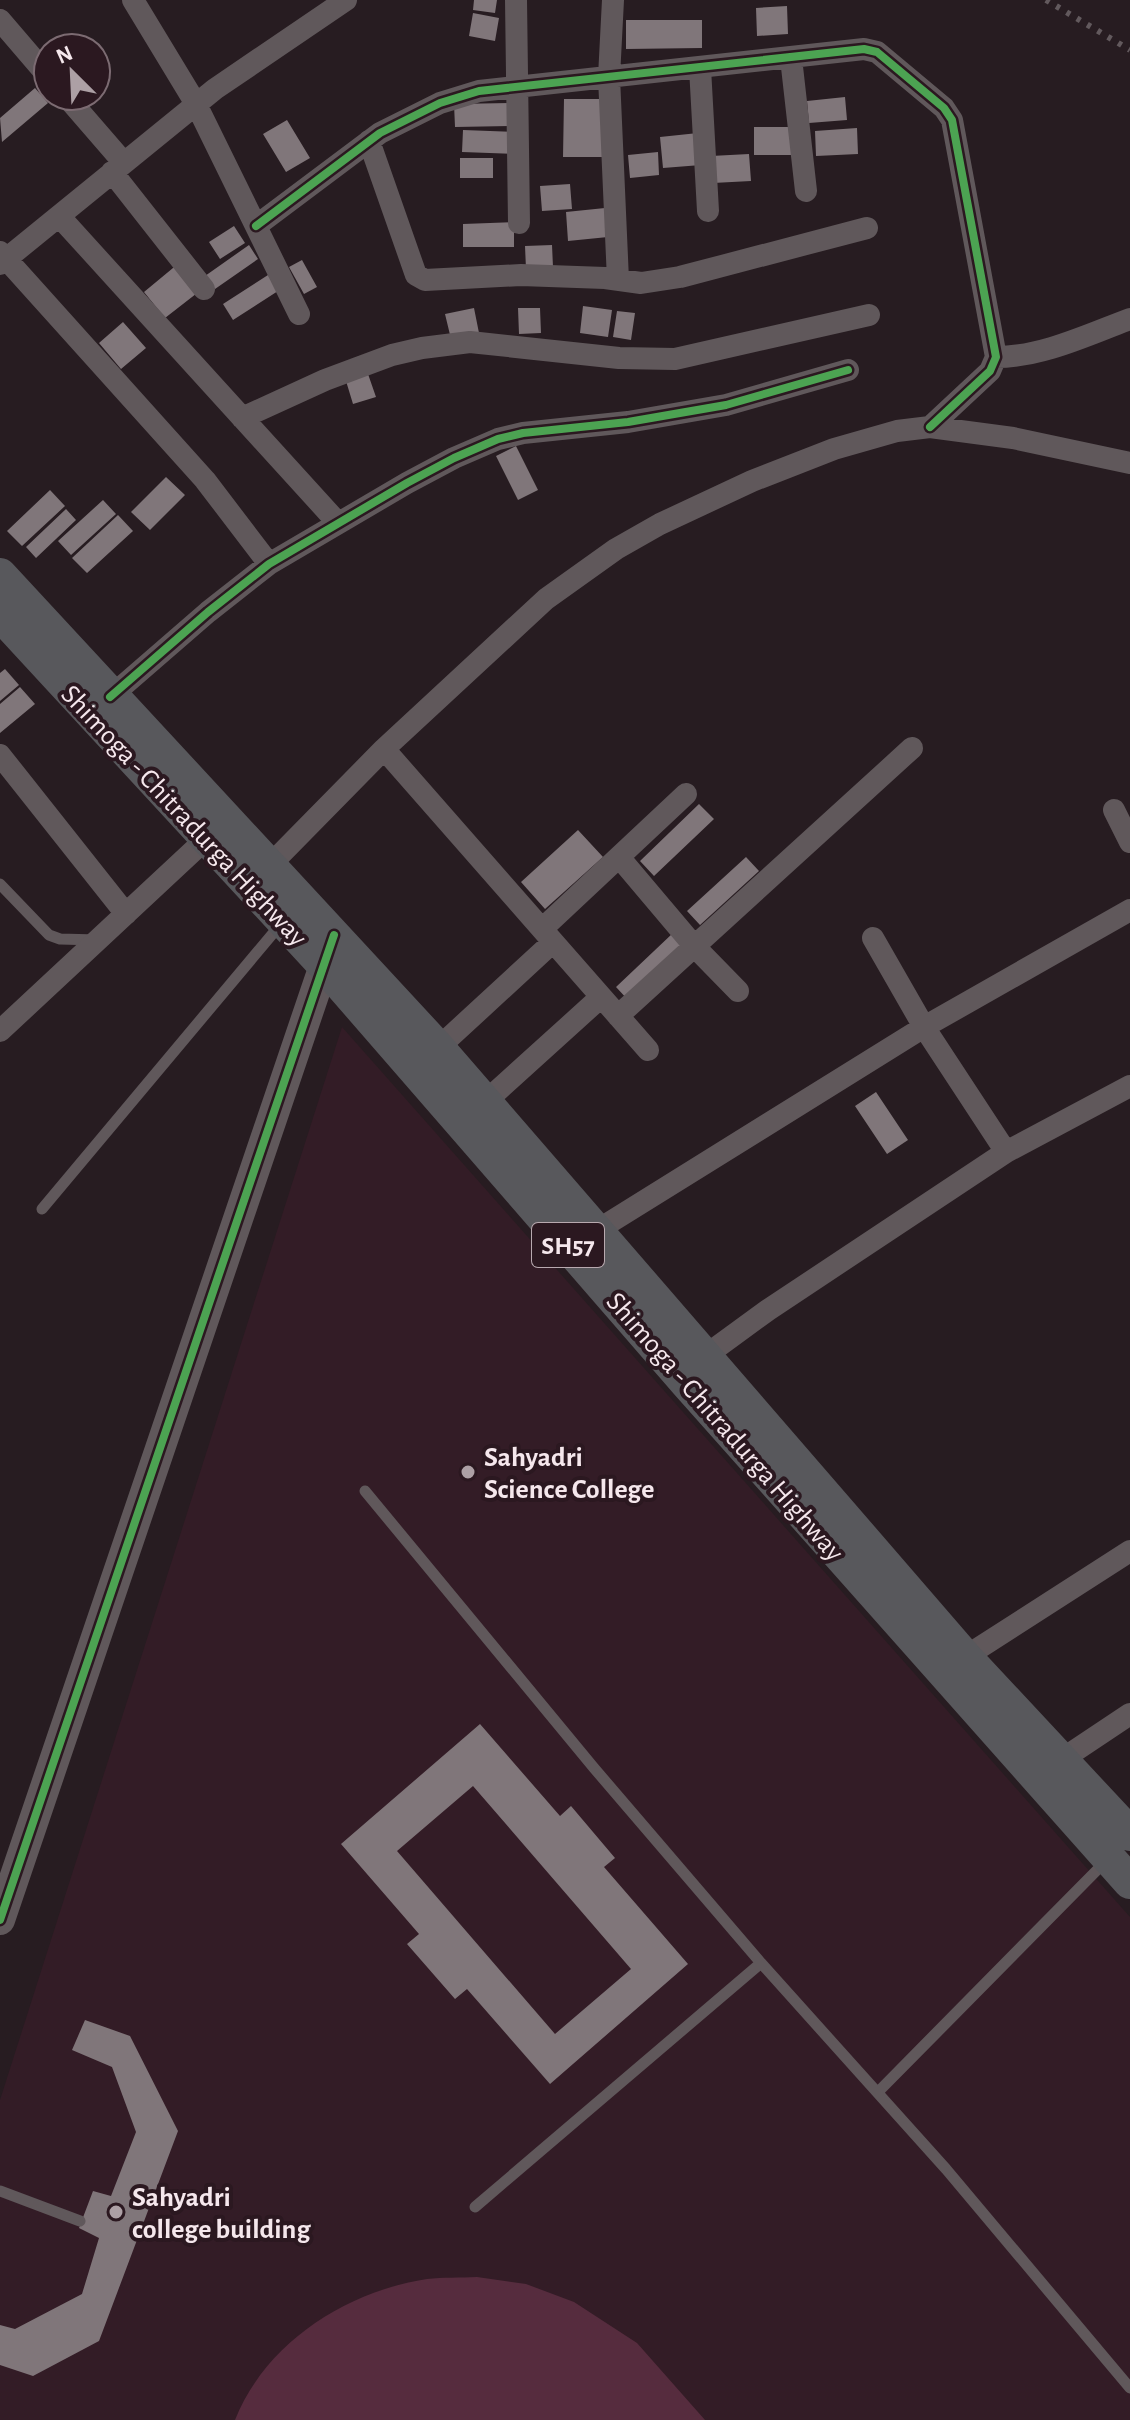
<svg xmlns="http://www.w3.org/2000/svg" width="1130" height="2420" font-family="'Alegreya Sans',sans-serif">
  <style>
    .built { fill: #331c26 }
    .green { fill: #562c3e }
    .building { fill: #80767a; fill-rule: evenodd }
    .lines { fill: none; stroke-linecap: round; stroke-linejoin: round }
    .lane { stroke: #60585b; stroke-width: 11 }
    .street { stroke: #60585b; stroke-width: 22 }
    .secondary { stroke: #60585b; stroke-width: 30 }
    .primary { stroke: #58585c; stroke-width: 34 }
    .rail { stroke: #62595d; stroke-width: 6; stroke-dasharray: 4 8; stroke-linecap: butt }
    .cycleway-casing { stroke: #2b1820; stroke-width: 13 }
    .cycleway { stroke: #4ca352; stroke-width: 8 }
    .poi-dot { fill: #ada0a5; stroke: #2b1820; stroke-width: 3 }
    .labels { text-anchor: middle; stroke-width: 8; stroke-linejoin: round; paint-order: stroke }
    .shield { fill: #2b1820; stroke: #b8a9af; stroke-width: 2 }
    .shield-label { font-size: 26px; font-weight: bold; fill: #f5e7ec }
    .street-label { font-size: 28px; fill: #f5e7ec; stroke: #2b1820 }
    .poi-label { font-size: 28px; font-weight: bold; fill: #f5e7ec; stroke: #2b1820; text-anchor: start }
  </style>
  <rect width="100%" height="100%" fill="#271c21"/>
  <!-- built -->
  <path class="built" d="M 342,1027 L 1130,1917 L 1130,2420 L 0,2420 L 0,2100 Z"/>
  <!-- green -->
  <path class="green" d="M 477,2277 L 526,2284 L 574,2302 L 637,2343 L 705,2420 L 235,2420 C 266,2342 347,2291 427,2279 C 443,2277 460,2278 477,2277 Z"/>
  <!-- building -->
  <path class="building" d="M 474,0 L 497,0 L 495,13 L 473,10 Z
    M 787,6 L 788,34 L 757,36 L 756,8 Z
    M 473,13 L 499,18 L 495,41 L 469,36 Z
    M 626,20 L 702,20 L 702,48 L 626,49 Z
    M 35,88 L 48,103 L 2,142 L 0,118 Z
    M 845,97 L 847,120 L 809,123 L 807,101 Z
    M 564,99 L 606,99 L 605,157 L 563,157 Z
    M 515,103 L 515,126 L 455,127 L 454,104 Z
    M 287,120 L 310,158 L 286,172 L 263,134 Z
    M 754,127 L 793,127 L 793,155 L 754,155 Z
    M 857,128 L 858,154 L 816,156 L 815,131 Z
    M 463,130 L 516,132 L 515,154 L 462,152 Z
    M 698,133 L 701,165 L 663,168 L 660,137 Z
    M 658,152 L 659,175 L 630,178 L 628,155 Z
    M 749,154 L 751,181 L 713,183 L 711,156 Z
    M 460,158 L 493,158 L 493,178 L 460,178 Z
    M 570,184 L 572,209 L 542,211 L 540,186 Z
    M 605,208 L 608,237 L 568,241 L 566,212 Z
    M 514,222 L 514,247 L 463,247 L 463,224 Z
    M 234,226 L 245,243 L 220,259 L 209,242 Z
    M 249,245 L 258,259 L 215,289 L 205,276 Z
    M 552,245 L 553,267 L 526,269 L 525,246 Z
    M 302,260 L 317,287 L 304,294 L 289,267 Z
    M 179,263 L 201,290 L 165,318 L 144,292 Z
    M 268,275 L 278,291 L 233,320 L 223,304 Z
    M 583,306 L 612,310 L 608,337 L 580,333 Z
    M 474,308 L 479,333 L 451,339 L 445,314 Z
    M 518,308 L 540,308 L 541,333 L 519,334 Z
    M 617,311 L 635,313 L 631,340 L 613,337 Z
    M 123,322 L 146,348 L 121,369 L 99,343 Z
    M 368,374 L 376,397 L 353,404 L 346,381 Z
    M 516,446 L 538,490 L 518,500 L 496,456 Z
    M 166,477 L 185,495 L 150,530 L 131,512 Z
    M 50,490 L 65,506 L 22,546 L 7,531 Z
    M 103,500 L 116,514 L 71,555 L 58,541 Z
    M 66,509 L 76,520 L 36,558 L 26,547 Z
    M 118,515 L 133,531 L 87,573 L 72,558 Z
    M 5,669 L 19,685 L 0,701 L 0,673 Z
    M 20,687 L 35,704 L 0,733 L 0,704 Z
    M 699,804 L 714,819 L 654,876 L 640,861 Z
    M 578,830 L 603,857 L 545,909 L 521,882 Z
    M 746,857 L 759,871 L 700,925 L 687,911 Z
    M 673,933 L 686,947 L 629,1001 L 616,987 Z
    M 876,1092 L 908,1140 L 887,1154 L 855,1106 Z
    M 480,1724 L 560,1816 L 571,1806 L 615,1858 L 604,1867 L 688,1964 L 550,2084 L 467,1989 L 455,1999 L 407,1944 L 419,1934 L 341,1844 ZM 473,1786 L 631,1969 L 555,2034 L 397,1851 Z
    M 85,2020 L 130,2036 L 178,2131 L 99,2341 L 33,2376 L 0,2365 L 0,2325 L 15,2329 L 82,2294 L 99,2238 L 79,2228 L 93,2191 L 111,2196 L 136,2132 L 112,2067 L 72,2050 Z"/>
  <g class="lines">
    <!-- lane -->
    <path class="lane" d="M 0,884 L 49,935 L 60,939 L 97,940
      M 42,1209 L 280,925
      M 365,1491 L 594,1768 L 761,1963 L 946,2169 L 1130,2388
      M 878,2092 L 1106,1861
      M 0,2191 L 80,2221
      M 475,2207 L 761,1963"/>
    <!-- street -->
    <path class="street" d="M 133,0 L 196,104 L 299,314
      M 516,0 L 519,223
      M 613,0 L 609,77 L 618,280
      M 0,20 L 48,76
      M 791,58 L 806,191
      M 700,68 L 708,211
      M 66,96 L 124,163
      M 369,141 L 416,275 L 425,280 L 521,275 L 605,278 L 641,283 L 680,277 L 867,228
      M 112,172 L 204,289
      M 59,216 L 338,523
      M 256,226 L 380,133 L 440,103 L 479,91 L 864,49 L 877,52 L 944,108 L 952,120 L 996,357 L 990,371 L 930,427
      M 0,252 L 205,480 L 269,564
      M 0,264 L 215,89 L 346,0
      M 996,357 C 1042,357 1087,335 1130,319
      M 242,418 L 325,380 L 392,355 L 422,348 L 470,342 L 619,358 L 675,359 L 869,315
      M 110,697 L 208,612 L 269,564 L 407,483 L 454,458 L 498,439 L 523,433 L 628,422 L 726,405 L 848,370
      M 384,749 L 648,1050
      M 0,755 L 126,914
      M 1114,810 L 1130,842
      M 619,857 L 695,947 L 738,991
      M 270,865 L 384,749 L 546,599 L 616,549 L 660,524 L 752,481 L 834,449 L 897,431 L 930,427 L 1013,438 L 1130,463
      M 542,929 L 686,794
      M 873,938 L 924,1027 L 1006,1152
      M 618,1016 L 912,748
      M 0,1031 L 206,839
      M 438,1048 L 553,942
      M 485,1102 L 601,997
      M 596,1231 L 924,1027 L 1130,910
      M 705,1356 L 768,1310 L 1006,1152 L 1130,1086
      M 965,1657 L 1130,1551
      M 1061,1760 L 1130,1714"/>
    <!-- secondary -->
    <path class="secondary" d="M 0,1920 L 331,945"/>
    <!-- primary -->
    <path class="primary" d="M 0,575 L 438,1048 L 965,1657 L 1130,1834
      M 0,614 L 324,965 L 687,1383 L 1130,1882"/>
    <!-- rail -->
    <path class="rail" d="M 1046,0 L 1130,50"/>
    <defs>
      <path id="cycleway" d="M 256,226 L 380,133 L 440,103 L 479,91 L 864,49 L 877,52 L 944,108 L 952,120 L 996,357 L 990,371 L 930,427
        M 110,697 L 208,612 L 269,564 L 407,483 L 454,458 L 498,439 L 523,433 L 628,422 L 726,405 L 848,370
        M 0,1920 L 334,935"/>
    </defs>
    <!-- cycleway casing -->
    <use href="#cycleway" class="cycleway-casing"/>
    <!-- cycleway -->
    <use href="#cycleway" class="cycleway"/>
  </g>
  <!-- markers -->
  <g class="poi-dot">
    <circle cx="468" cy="1472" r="8"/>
    <circle cx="116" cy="2212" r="8"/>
  </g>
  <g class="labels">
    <!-- shield labels -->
    <rect class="shield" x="532" y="1223" width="72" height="44" rx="6"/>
    <g class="shield-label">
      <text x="568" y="1254">SH57</text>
    </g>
    <!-- street labels -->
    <g class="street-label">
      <text transform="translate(185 815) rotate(47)" y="10">Shimoga - Chitradurga Highway</text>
      <text transform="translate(726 1426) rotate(49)" y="10">Shimoga - Chitradurga Highway</text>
    </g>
    <!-- poi labels -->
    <g class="poi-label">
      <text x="484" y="1466">Sahyadri<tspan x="484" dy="32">Science College</tspan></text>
      <text x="132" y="2206">Sahyadri<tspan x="132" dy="32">college building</tspan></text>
    </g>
  </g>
  <!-- north arrow -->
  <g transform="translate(72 72) rotate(336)"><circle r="38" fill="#2b1820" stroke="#7c6b72" stroke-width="2"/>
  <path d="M0-6L14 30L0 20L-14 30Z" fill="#ada0a5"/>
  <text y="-12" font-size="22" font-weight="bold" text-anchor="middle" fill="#f5e7ec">N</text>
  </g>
</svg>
